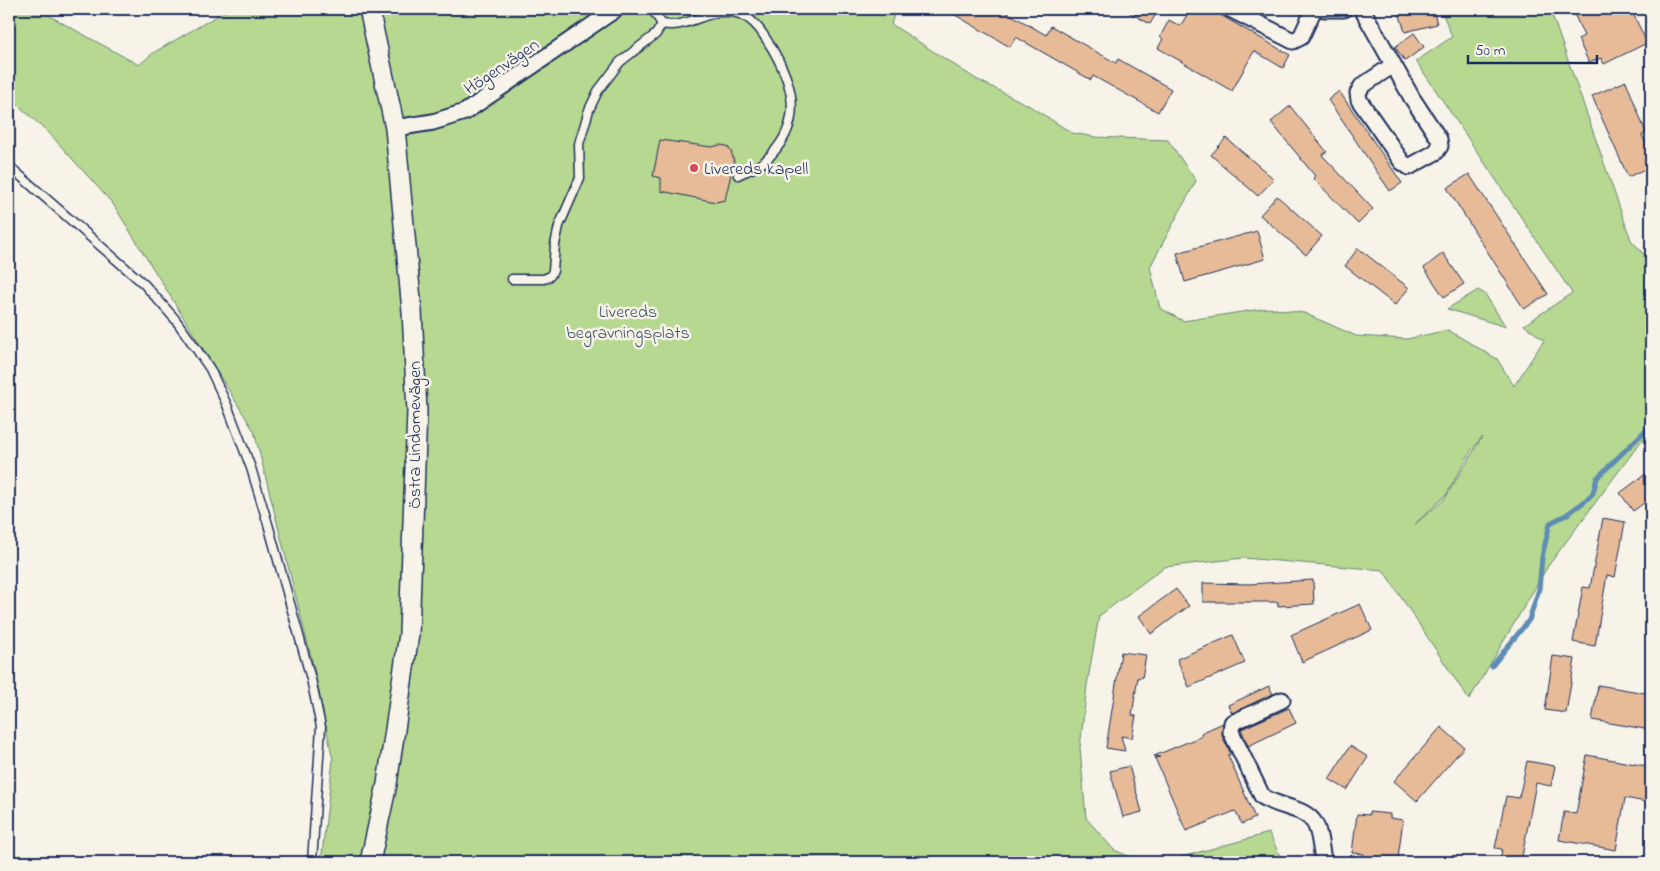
<svg xmlns="http://www.w3.org/2000/svg" width="1660" height="871" font-family="'Indie Flower',sans-serif">
  <style>
    .green { fill: #b6d891; stroke: #688478; fill-rule: evenodd }
    .lines { fill: none; stroke-linecap: round; stroke-linejoin: round }
    .stream { stroke: #5f8cb4; stroke-width: 5 }
    .building { fill: #e7bb97; stroke: #1b2f5e }
    .service-casing { stroke: #1b2f5e; stroke-width: 11 }
    .minor-casing { stroke: #1b2f5e; stroke-width: 19 }
    .tertiary-casing { stroke: #1b2f5e; stroke-width: 22 }
    .service { stroke: #f7f3e8; stroke-width: 8 }
    .minor { stroke: #f7f3e8; stroke-width: 15 }
    .tertiary { stroke: #f7f3e8; stroke-width: 19 }
    .poi-dot { fill: #d1495b; stroke: #f7f3e8; stroke-width: 2 }
    .labels { text-anchor: middle; stroke-width: 5; stroke-linejoin: round; paint-order: stroke }
    .street-label { font-size: 18px; fill: #1b2f5e; stroke: #f7f3e8 }
    .poi-label { font-size: 18px; fill: #1b2f5e; stroke: #f7f3e8; text-anchor: start }
    .park-label { font-size: 18px; fill: #42596b; stroke: #f7f3e8 }
  </style>
  <rect width="100%" height="100%" fill="#f7f3e8"/>
  <filter id="ink" filterUnits="userSpaceOnUse"><feTurbulence type="fractalNoise" baseFrequency=".02" numOctaves="2"/><feDisplacementMap in="SourceGraphic" scale="10" xChannelSelector="R" yChannelSelector="G"/><feConvolveMatrix kernelMatrix="1 2 1 2 8 2 1 2 1" color-interpolation-filters="sRGB"/></filter>
  <g filter="url(#ink)">
    <!-- green -->
    <path class="green" d="M 9,9 L 37,9 L 139,65 L 153,53 L 229,9 L 616,9 L 619,12 L 623,9 L 896,9 L 891,24 L 976,79 L 1028,105 L 1072,133 L 1095,137 L 1168,140 L 1196,181 L 1150,267 L 1160,308 L 1183,321 L 1268,308 L 1304,313 L 1356,336 L 1407,339 L 1448,330 L 1497,359 L 1514,386 L 1544,340 L 1524,325 L 1572,293 L 1416,61 L 1452,37 L 1441,9 L 1550,9 L 1631,240 L 1651,262 L 1651,428 L 1548,566 L 1469,700 L 1383,570 L 1243,558 L 1164,567 L 1099,616 L 1087,685 L 1080,748 L 1086,818 L 1114,850 L 1135,859 L 1174,859 L 1269,833 L 1283,862 L 321,862 L 333,760 L 315,673 L 254,431 L 113,204 L 49,133 L 9,97 ZM 1482,437 L 1444,500 L 1415,524 L 1446,495 L 1471,451 Z
      M 1478,290 L 1485,294 L 1506,327 L 1447,309 Z"/>
    <g class="lines">
      <!-- stream -->
      <path class="stream" d="M 1492,666 L 1529,620 L 1539,589 L 1542,557 L 1550,523 L 1566,515 L 1584,502 L 1593,493 L 1597,478 L 1651,425"/>
    </g>
    <!-- building -->
    <path class="building" d="M 945,9 L 1001,9 L 1046,35 L 1051,26 L 1116,63 L 1118,59 L 1171,89 L 1158,112 L 1093,76 L 1091,80 L 1016,37 L 1010,47 Z
      M 1123,9 L 1159,9 L 1150,24 Z
      M 1191,9 L 1210,9 L 1290,55 L 1283,68 L 1254,51 L 1232,91 L 1158,48 L 1163,39 L 1160,37 L 1169,20 L 1180,26 Z
      M 1398,9 L 1433,9 L 1437,24 L 1405,32 Z
      M 1572,9 L 1631,9 L 1647,43 L 1604,64 L 1601,58 L 1589,63 L 1578,39 L 1584,36 Z
      M 1414,33 L 1424,47 L 1405,61 L 1395,47 Z
      M 1626,81 L 1646,133 L 1642,135 L 1651,157 L 1651,166 L 1628,177 L 1592,96 Z
      M 1339,91 L 1402,183 L 1390,191 L 1328,100 Z
      M 1290,106 L 1327,152 L 1322,155 L 1373,209 L 1358,224 L 1313,178 L 1315,176 L 1271,122 Z
      M 1226,138 L 1274,179 L 1258,196 L 1211,155 Z
      M 660,140 L 712,147 L 720,145 L 727,146 L 731,151 L 734,161 L 725,200 L 716,202 L 661,191 L 661,178 L 653,176 Z
      M 1469,174 L 1548,294 L 1524,309 L 1447,188 Z
      M 1277,196 L 1322,236 L 1306,255 L 1260,215 Z
      M 1257,231 L 1265,259 L 1185,282 L 1177,253 Z
      M 1358,248 L 1409,288 L 1395,305 L 1345,266 Z
      M 1443,253 L 1464,284 L 1444,297 L 1424,268 Z
      M 1651,470 L 1651,498 L 1633,511 L 1620,493 Z
      M 1603,518 L 1625,522 L 1615,577 L 1607,575 L 1595,646 L 1573,642 L 1583,587 L 1590,588 Z
      M 1313,580 L 1314,604 L 1278,606 L 1278,602 L 1203,602 L 1203,583 L 1249,584 Z
      M 1176,589 L 1189,606 L 1151,634 L 1139,616 Z
      M 1360,604 L 1372,630 L 1302,662 L 1291,635 Z
      M 1233,635 L 1245,663 L 1189,687 L 1177,659 Z
      M 1121,652 L 1146,655 L 1142,678 L 1138,677 L 1132,715 L 1136,716 L 1132,738 L 1121,736 L 1125,751 L 1106,748 Z
      M 1553,656 L 1575,659 L 1566,713 L 1545,710 Z
      M 1598,685 L 1651,694 L 1651,730 L 1592,720 Z
      M 1269,686 L 1273,694 L 1232,713 L 1228,705 Z
      M 1289,708 L 1296,723 L 1248,746 L 1241,729 Z
      M 1223,723 L 1222,736 L 1231,754 L 1228,755 L 1255,818 L 1242,824 L 1235,811 L 1186,831 L 1155,758 L 1160,757 L 1154,756 L 1202,736 L 1201,733 Z
      M 1441,727 L 1464,747 L 1417,801 L 1394,781 Z
      M 1350,746 L 1368,757 L 1347,790 L 1329,779 Z
      M 1587,755 L 1651,767 L 1651,803 L 1625,798 L 1616,850 L 1559,840 L 1564,812 L 1576,814 Z
      M 1527,761 L 1555,766 L 1551,786 L 1536,783 L 1521,862 L 1500,862 L 1502,849 L 1495,848 L 1506,796 L 1519,798 Z
      M 1129,766 L 1142,812 L 1123,817 L 1110,771 Z
      M 1369,812 L 1390,814 L 1390,818 L 1403,820 L 1398,858 L 1386,857 L 1385,860 L 1363,857 L 1364,854 L 1352,853 L 1357,814 L 1369,815 Z"/>
    <g class="lines">
      <defs>
        <path id="service" d="M 652,9 L 662,24 C 690,30 711,4 740,14 C 756,20 765,37 773,50 C 796,90 803,126 765,161 C 758,167 746,171 738,175
          M 9,166 L 144,284 L 175,319 L 195,347 L 210,369 L 227,405 L 251,468 L 268,524 L 311,679 L 321,727 L 312,862
          M 512,279 L 544,279 L 550,276 L 553,271 L 555,245 L 559,226 L 580,178 L 579,144 L 589,110 L 598,91 L 620,62 L 656,34 L 662,24"/>
        <path id="minor" d="M 1230,9 L 1293,41 L 1301,37 L 1314,9
          M 1324,9 L 1344,9
          M 1362,9 L 1412,98 L 1439,139 L 1440,146 L 1436,152 L 1409,167 L 1402,162 L 1359,100 L 1358,93 L 1362,86 L 1393,65
          M 395,128 L 433,122 L 465,112 L 616,9
          M 1282,700 L 1232,723 L 1231,732 L 1262,796 C 1277,808 1305,806 1315,824 C 1321,835 1320,850 1324,862"/>
        <path id="tertiary" d="M 369,9 L 395,128 L 412,311 L 417,411 L 409,634 L 387,784 L 370,862"/>
      </defs>
      <!-- service casing -->
      <use href="#service" class="service-casing"/>
      <!-- minor casing -->
      <use href="#minor" class="minor-casing"/>
      <!-- tertiary casing -->
      <use href="#tertiary" class="tertiary-casing"/>
      <!-- service -->
      <use href="#service" class="service"/>
      <!-- minor -->
      <use href="#minor" class="minor"/>
      <!-- tertiary -->
      <use href="#tertiary" class="tertiary"/>
    </g>
  </g>
  <!-- markers -->
  <circle class="poi-dot" cx="694" cy="168" r="5"/>
  <g class="labels">
    <!-- street labels -->
    <g class="street-label">
      <text transform="translate(501 66) rotate(-34)" y="6">Högenvägen</text>
      <text transform="translate(414 435) rotate(-90)" y="6">Östra Lindomevägen</text>
    </g>
    <!-- poi labels -->
    <g class="poi-label">
      <text x="704" y="174">Livereds kapell</text>
    </g>
    <!-- park labels -->
    <g class="park-label">
      <text x="628" y="317">Livereds<tspan x="628" dy="21">begravningsplats</tspan></text>
    </g>
  </g>
  <!-- margin -->
  <rect width="1660" height="871" fill="none" stroke="#f7f3e8" stroke-width="30"/>
  <rect x="15" y="15" width="1630" height="841" fill="none" stroke="#1b2f5e" stroke-width="2" filter="url(#ink)"/>
  <!-- scale -->
  <path d="M1468 55v8h129v-8" fill="none" stroke="#1b2f5e" stroke-width="2.5"/>
  <text x="1475" y="55" font-size="15" fill="#1b2f5e" stroke="#f7f3e8" stroke-width="4" paint-order="stroke">50 m</text>
</svg>
